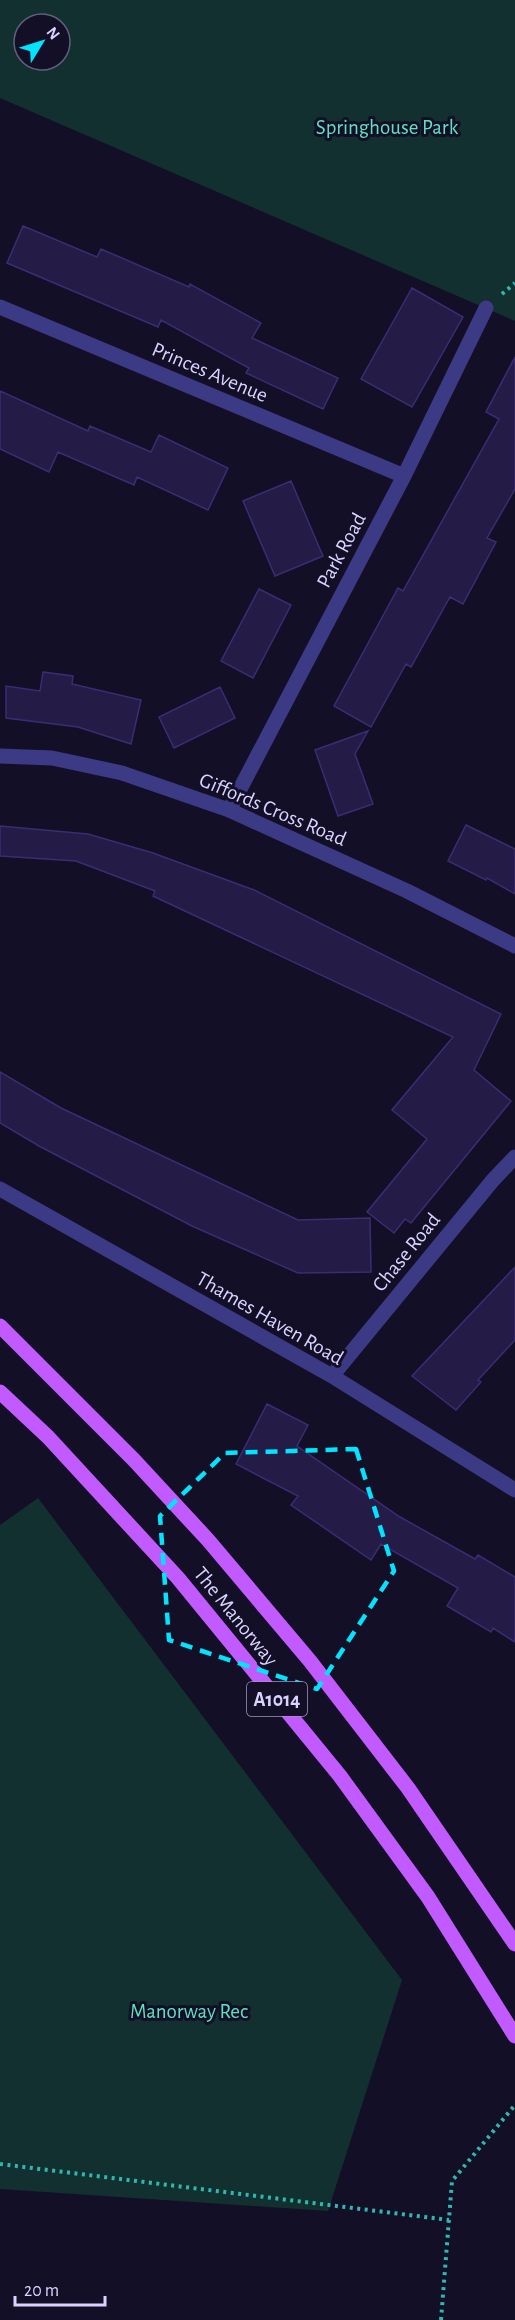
<svg xmlns="http://www.w3.org/2000/svg" width="515" height="2320" font-family="'Alegreya Sans',sans-serif">
  <style>
    .green { fill: #12302f; fill-rule: evenodd }
    .building { fill: #241b47; stroke: #3b2d73; stroke-width: 1.5 }
    .lines { fill: none; stroke-linecap: round; stroke-linejoin: round }
    .path { stroke: #2fb8b0; stroke-width: 4; stroke-dasharray: 3 4.5; stroke-linecap: butt }
    .street { stroke: #3d3a85; stroke-width: 15 }
    .primary { stroke: #c25bff; stroke-width: 15 }
    .marked { fill: none; stroke: #00e5ff; stroke-width: 4.5; stroke-dasharray: 12 8; stroke-linejoin: round }
    .labels { text-anchor: middle; stroke-width: 6; stroke-linejoin: round; paint-order: stroke }
    .shield { fill: #130f26; stroke: #9e99be; stroke-width: 1.5 }
    .shield-label { font-size: 20px; font-weight: bold; fill: #d9d4ff }
    .park-label { font-size: 21px; fill: #5fe0c0; stroke: #130f26 }
    .street-label { font-size: 21px; fill: #d9d4ff; stroke: #130f26 }
  </style>
  <rect width="100%" height="100%" fill="#130f26"/>
  <!-- green -->
  <path class="green" d="M 0,0 L 515,0 L 515,321 L 0,98 ZM 24,24 L 60,24 L 60,60 L 24,60 Z
    M 38,1498 L 402,1980 L 328,2211 L 0,2189 L 0,1525 Z"/>
  <!-- building -->
  <path class="building" d="M 23,226 L 97,257 L 101,249 L 189,287 L 190,284 L 261,323 L 252,338 L 338,378 L 323,409 L 246,373 L 249,368 L 161,320 L 158,327 L 7,263 Z
    M 412,288 L 463,317 L 412,407 L 361,379 Z
    M 515,357 L 515,489 L 487,538 L 496,542 L 463,604 L 450,597 L 411,667 L 406,664 L 371,727 L 334,706 L 398,588 L 403,591 L 499,419 L 486,412 Z
    M 0,391 L 88,431 L 90,426 L 151,452 L 159,435 L 228,468 L 208,510 L 137,477 L 134,485 L 58,452 L 49,472 L 0,449 Z
    M 291,481 L 323,556 L 275,576 L 243,501 Z
    M 259,589 L 291,605 L 253,678 L 221,661 Z
    M 43,672 L 73,676 L 72,684 L 141,700 L 131,744 L 78,727 L 6,718 L 6,686 L 40,691 Z
    M 220,687 L 235,718 L 174,748 L 159,717 Z
    M 368,731 L 355,754 L 373,804 L 338,816 L 315,750 Z
    M 466,825 L 515,849 L 515,894 L 487,878 L 486,880 L 448,861 Z
    M 0,826 L 88,834 L 153,853 L 254,890 L 501,1014 L 474,1070 L 511,1101 L 411,1223 L 405,1219 L 394,1233 L 367,1212 L 427,1139 L 392,1110 L 453,1037 L 153,896 L 155,891 L 76,861 L 0,856 Z
    M 0,1072 L 61,1108 L 298,1220 L 370,1218 L 371,1272 L 298,1273 L 192,1226 L 39,1146 L 0,1123 Z
    M 515,1267 L 515,1340 L 478,1380 L 481,1382 L 456,1410 L 412,1376 Z
    M 267,1404 L 308,1425 L 297,1446 L 400,1517 L 475,1559 L 478,1555 L 515,1577 L 515,1642 L 493,1628 L 491,1632 L 447,1606 L 458,1588 L 381,1544 L 371,1560 L 291,1505 L 298,1496 L 236,1464 Z"/>
  <g class="lines">
    <!-- path -->
    <path class="path" d="M 502,294 L 515,283
      M 0,2164 L 449,2220
      M 441,2320 L 452,2181 L 515,2105"/>
    <!-- street -->
    <path class="street" d="M 0,307 L 404,476
      M 0,756 L 52,758 L 122,773 L 229,810 L 407,891 L 515,946
      M 229,810 L 404,476 L 486,308
      M 0,1189 L 332,1376 L 515,1490
      M 332,1376 L 493,1180 L 515,1157"/>
    <!-- primary -->
    <path class="primary" d="M 0,1326 L 134,1460 L 208,1540 L 310,1661 L 408,1788 L 515,1944
      M 0,1392 L 48,1437 L 178,1578 L 340,1776 L 428,1897 L 515,2036"/>
  </g>
  <!-- marked area -->
  <path class="marked" d="M 356,1449 L 394,1571 L 317,1689 L 169,1640 L 160,1516 L 225,1453 Z"/>
  <g class="labels">
    <!-- shield labels -->
    <rect class="shield" x="247" y="1682" width="60" height="34" rx="4.5"/>
    <g class="shield-label">
      <text x="277" y="1706">A1014</text>
    </g>
    <!-- park labels -->
    <g class="park-label">
      <text x="387" y="134">Springhouse Park</text>
      <text x="189" y="2018">Manorway Rec</text>
    </g>
    <!-- street labels -->
    <g class="street-label">
      <text transform="translate(210 372) rotate(23)" y="7">Princes Avenue</text>
      <text transform="translate(341 550) rotate(-62)" y="7">Park Road</text>
      <text transform="translate(273 809) rotate(23)" y="7">Giffords Cross Road</text>
      <text transform="translate(406 1252) rotate(-51)" y="7">Chase Road</text>
      <text transform="translate(270 1318) rotate(30)" y="7">Thames Haven Road</text>
      <text transform="translate(236 1616) rotate(51)" y="7">The Manorway</text>
    </g>
  </g>
  <!-- north arrow -->
  <g transform="translate(42 42) rotate(52)"><circle r="28" fill="#130f26" stroke="#625e7d" stroke-width="1.5"/>
  <path d="M0-4.5L10 22L0 15L-10 22Z" fill="#00e5ff"/>
  <text y="-9" font-size="16" font-weight="bold" text-anchor="middle" fill="#d9d4ff">N</text>
  </g>
  <!-- scale -->
  <path d="M15 2296v9h90v-9" fill="none" stroke="#d9d4ff" stroke-width="3"/>
  <text x="24" y="2296" font-size="18" fill="#d9d4ff" stroke="#130f26" stroke-width="4.5" paint-order="stroke">20 m</text>
</svg>
